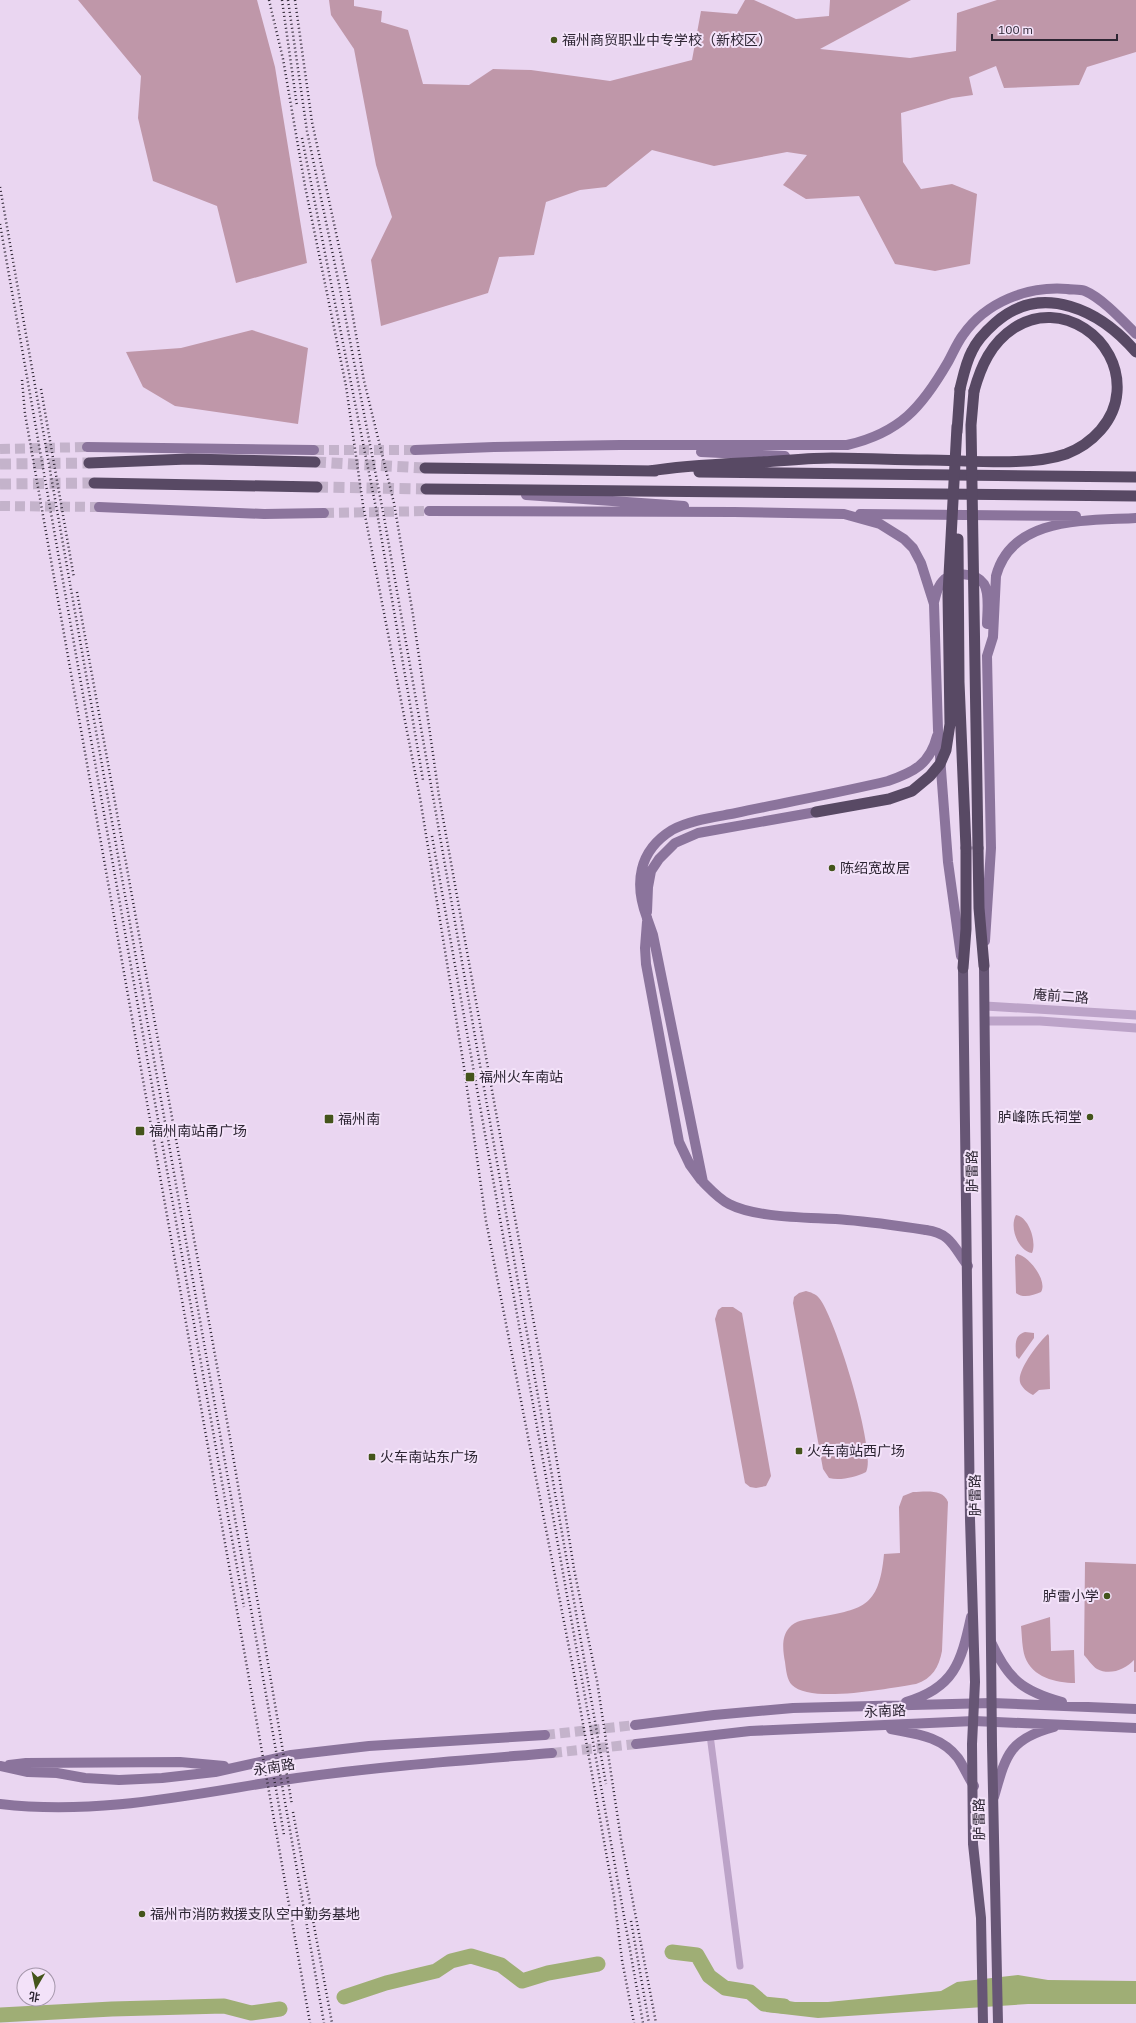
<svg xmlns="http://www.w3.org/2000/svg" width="1136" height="2023" font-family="'IBM Plex Sans','Noto Sans SC',sans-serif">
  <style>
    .green { fill: #bf97a9 }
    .water { fill: #9fae75 }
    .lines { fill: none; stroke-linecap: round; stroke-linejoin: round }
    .river { stroke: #9fae75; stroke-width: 15 }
    .secondary-tunnel { stroke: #c4b3cb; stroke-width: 10; stroke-dasharray: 10 5; stroke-linecap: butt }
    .trunk-tunnel { stroke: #c4b3cb; stroke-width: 11; stroke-dasharray: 11 5.5; stroke-linecap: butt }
    .minor { stroke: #bca3c8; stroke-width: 7 }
    .tertiary { stroke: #bca3c8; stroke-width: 9 }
    .secondary { stroke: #8b749c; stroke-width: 10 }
    .primary { stroke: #675675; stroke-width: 10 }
    .trunk { stroke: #584964; stroke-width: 11 }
    .rail { stroke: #2d2533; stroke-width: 2.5; stroke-dasharray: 1 3; stroke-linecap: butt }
    .secondary-bridge { stroke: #8b749c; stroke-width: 10 }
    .trunk-bridge { stroke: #584964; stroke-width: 11 }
    .poi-dot { fill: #44541b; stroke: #f3e2f9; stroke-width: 1.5 }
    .labels { text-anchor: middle; stroke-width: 4; stroke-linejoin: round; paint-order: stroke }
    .poi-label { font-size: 14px; fill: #2d2533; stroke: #f3e2f9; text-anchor: start }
    .street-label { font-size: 14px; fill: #2d2533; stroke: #f3e2f9 }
  </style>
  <rect width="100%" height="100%" fill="#ead6f1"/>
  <!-- green -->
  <path class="green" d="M 78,0 L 257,0 L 275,67 L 307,263 L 236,283 L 217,206 L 153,181 L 138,118 L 141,76 Z
    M 329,0 L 354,0 L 354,6 L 382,11 L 381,22 L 408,30 L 423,84 L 469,85 L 493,69 L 531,70 L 610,81 L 692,60 L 701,11 L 737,14 L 745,0 L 754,0 L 796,19 L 829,16 L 830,0 L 911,0 L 820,49 L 910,58 L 956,51 L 957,13 L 997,0 L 1136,0 L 1136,52 L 1087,67 L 1079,85 L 1004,88 L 996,66 L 969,77 L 973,95 L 952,98 L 901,113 L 903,162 L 921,189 L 952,184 L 977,194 L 970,264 L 935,271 L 895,264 L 859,196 L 806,199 L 783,185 L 807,155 L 787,152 L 714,166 L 652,150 L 606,187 L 580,190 L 546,202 L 534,255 L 499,257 L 488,293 L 381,326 L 371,260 L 392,217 L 376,165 L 354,49 L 331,15 Z
    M 252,330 L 308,348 L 298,424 L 175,406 L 143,387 L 126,352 L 181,348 Z
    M 1016,1215 C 1029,1217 1037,1242 1032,1253 C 1018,1251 1009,1227 1016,1215 Z
    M 1017,1254 C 1029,1256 1048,1281 1041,1292 C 1033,1295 1024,1299 1016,1293 L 1015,1257 Z
    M 806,1291 C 810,1292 816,1294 819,1298 C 835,1316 877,1453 866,1472 C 856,1477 840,1481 829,1478 L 823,1469 L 793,1303 L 794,1297 L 799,1293 Z
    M 722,1307 L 733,1307 L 742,1313 L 771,1476 L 766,1486 L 756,1488 L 750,1487 L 745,1483 L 715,1319 L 718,1310 Z
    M 1025,1332 L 1034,1333 L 1034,1338 L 1019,1359 L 1016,1356 C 1016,1346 1013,1336 1025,1332 Z
    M 1048,1334 L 1049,1336 L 1050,1389 L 1039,1390 L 1033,1395 C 1028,1393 1021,1387 1020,1382 C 1017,1370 1039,1342 1048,1334 Z
    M 913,1492 C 924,1492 943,1488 948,1502 L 942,1651 C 939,1667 932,1679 916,1684 C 890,1688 810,1704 792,1685 C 787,1680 786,1670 785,1662 C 783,1651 781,1637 789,1628 C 796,1620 805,1620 814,1618 C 862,1609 879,1609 884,1554 L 900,1553 L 899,1507 L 903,1496 Z
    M 1085,1562 L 1136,1564 L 1136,1672 L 1134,1672 L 1134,1660 C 1126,1669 1110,1676 1097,1669 C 1092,1666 1088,1659 1084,1655 Z
    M 1050,1617 L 1051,1651 L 1074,1650 L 1075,1683 C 1056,1683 1032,1677 1025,1657 C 1022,1648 1022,1636 1021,1626 Z"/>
  <!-- water -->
  <path class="water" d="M 1018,1975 L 1048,1980 L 1136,1981 L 1136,2004 L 1028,2004 L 818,2018 L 766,2012 L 763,1997 L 795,2002 L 828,2002 L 941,1991 L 957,1982 Z"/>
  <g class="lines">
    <!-- river -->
    <path class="river" d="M 672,1952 L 697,1955 L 709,1976 L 725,1988 L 750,1992 L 764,2004 L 784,2006
      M 344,1997 L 386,1983 L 436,1971 L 451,1961 L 471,1956 L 501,1965 L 522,1981 L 548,1973 L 598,1964
      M 0,2015 L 112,2009 L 224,2006 L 251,2013 L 280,2009"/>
    <!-- secondary-tunnel -->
    <path class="secondary-tunnel" d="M 0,449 L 87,447
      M 314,450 L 415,450
      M 0,506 L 99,507
      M 324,513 L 429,511
      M 545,1735 L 635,1725
      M 552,1753 L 636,1744"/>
    <!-- trunk-tunnel -->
    <path class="trunk-tunnel" d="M 315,462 L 425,468
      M 0,464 L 89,463
      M 0,484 L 94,483
      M 317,487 L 426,489"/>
    <!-- minor -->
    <path class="minor" d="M 710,1735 L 740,1966"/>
    <!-- tertiary -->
    <path class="tertiary" d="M 985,1006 L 1136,1015
      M 985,1021 L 1040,1021 L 1136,1028"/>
    <!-- secondary -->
    <path class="secondary" d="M 87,447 L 314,450
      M 415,450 L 494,447 L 620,445 L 847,445 C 900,433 922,407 948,362 C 953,353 957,343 963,335 C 986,302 1027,286 1067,289 C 1072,290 1080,289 1085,291 C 1102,298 1123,321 1136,334
      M 701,452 L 785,456
      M 526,495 L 684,506
      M 99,507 L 264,514 L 324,513
      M 429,511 L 734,512 L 844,514 L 880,524 L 904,539 L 913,548 L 921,563 L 934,604 L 938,730 L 948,862 L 961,956
      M 860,514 L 1076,516
      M 934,602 C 936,596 937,587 942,582 C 951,571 976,572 984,584 C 990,594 987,613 987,624
      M 647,912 L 648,887 L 651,871 L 659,859 L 675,843 L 698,833 L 816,812
      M 647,918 C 634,884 638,851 672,830 C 690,820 716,817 736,813 C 787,802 838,793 888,781 C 914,772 930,764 937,736
      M 985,941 L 991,848 L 987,656 L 993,637 L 996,576 C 1012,516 1086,521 1136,518
      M 926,1230 C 951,1233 954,1248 968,1266
      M 991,1642 C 1008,1679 1022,1691 1062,1702
      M 906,1702 C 954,1688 961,1663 971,1617
      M 635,1725 L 714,1715 L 793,1708 L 992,1703 L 1136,1709
      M 891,1729 C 916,1734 941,1736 958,1758 C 964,1767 968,1777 974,1786
      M 636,1744 L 750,1731 L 974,1721 L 1136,1728
      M 9,1765 L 26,1763 L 180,1762 L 224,1766
      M 0,1766 L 28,1772 L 57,1773 L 85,1778 L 119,1780 L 162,1778 L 215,1772 L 291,1755 L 369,1746 L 545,1735
      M 994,1797 C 1006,1755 1009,1739 1054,1727
      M 0,1804 C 101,1816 197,1793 297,1778 C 381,1766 467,1760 552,1753"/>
    <!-- primary -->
    <path class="primary" d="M 984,966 L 992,1745 L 998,2023
      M 963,968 L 970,1519 L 975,1682 L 972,1744 L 973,1844 L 981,1918 L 983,2023"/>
    <!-- trunk -->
    <path class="trunk" d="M 960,389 C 963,377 966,362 972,351 C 977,340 986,331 995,323 C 1042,281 1101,311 1136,352
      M 89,463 L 188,459 L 315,462
      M 425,468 L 655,471
      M 649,471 C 686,465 722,464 759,462 C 783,461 808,458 832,458 C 864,458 896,460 927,460 C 968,460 1028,467 1066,454 C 1092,444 1115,421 1117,392 C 1121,339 1061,297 1014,328 C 991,343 981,366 974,391
      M 699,472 L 1136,477
      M 94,483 L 317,487
      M 426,489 L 1136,496
      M 978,848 L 979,908 L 984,966
      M 963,968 L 966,929 L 966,848"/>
    <!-- rail -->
    <path class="rail" d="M 269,0 L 283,59 L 305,186 L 346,386 L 363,505 L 420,798 L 464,1067 L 486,1221 L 573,1668 L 614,1897 L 622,1960 L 634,2023
      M 282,0 L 297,106
      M 288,0 L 307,131 L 339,284 L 384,517 L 606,1784
      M 295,0 L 312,122 L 348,288 L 364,381 L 394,503 L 413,615 L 439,796 L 542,1368 L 574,1569 L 597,1681 L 621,1839 L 656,2023
      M 302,138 L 378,518 L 423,780
      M 0,187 L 324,2023
      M 0,224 L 244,1607
      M 22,380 L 25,414 L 55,583 L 310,2023
      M 41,389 L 74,578
      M 77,592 L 230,1438 L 292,1805
      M 432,836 L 643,2023
      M 274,1778 L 284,1835
      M 293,1812 L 332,2023
      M 631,1921 L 649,2023"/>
    <!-- secondary-bridge -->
    <path class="secondary-bridge" d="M 647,918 L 653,935 L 703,1182 C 711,1190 719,1199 729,1204 C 758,1219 814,1217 847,1220 C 873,1222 900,1226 926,1230
      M 647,922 L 645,948 L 646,964 L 679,1142 L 690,1165 L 701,1180"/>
    <!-- trunk-bridge -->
    <path class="trunk-bridge" d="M 974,391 L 971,425 L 978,848
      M 957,432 L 960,389
      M 958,539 L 959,682 L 966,848
      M 816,812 L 889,799 L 912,791 L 930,776 L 940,764 L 946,750 L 950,724 L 948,594 L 957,426"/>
  </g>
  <!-- markers -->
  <g class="poi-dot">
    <circle cx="554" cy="40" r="4"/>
    <circle cx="832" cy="868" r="4"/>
    <rect x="465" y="1072" width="10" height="10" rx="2"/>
    <circle cx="1090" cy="1117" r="4"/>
    <rect x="324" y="1114" width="10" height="10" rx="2"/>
    <rect x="135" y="1126" width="10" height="10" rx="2"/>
    <rect x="795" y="1447" width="8" height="8" rx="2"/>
    <rect x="368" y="1453" width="8" height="8" rx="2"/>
    <circle cx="1107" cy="1596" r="4"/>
    <circle cx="142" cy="1914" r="4"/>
  </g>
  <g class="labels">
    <!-- poi labels -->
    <g class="poi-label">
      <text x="562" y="45">福州商贸职业中专学校（新校区）</text>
      <text x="840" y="873">陈绍宽故居</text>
      <text x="479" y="1082">福州火车南站</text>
      <text x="1082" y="1122" text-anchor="end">胪峰陈氏祠堂</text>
      <text x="338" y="1124">福州南</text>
      <text x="149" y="1136">福州南站甬广场</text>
      <text x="807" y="1456">火车南站西广场</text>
      <text x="380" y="1462">火车南站东广场</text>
      <text x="1099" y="1601" text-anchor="end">胪雷小学</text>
      <text x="150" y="1919">福州市消防救援支队空中勤务基地</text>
    </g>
    <!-- street labels -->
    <g class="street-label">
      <text transform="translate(1061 996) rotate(4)" y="5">庵前二路</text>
      <text transform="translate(972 1171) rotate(-91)" y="5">胪雷路</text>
      <text transform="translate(975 1495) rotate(-91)" y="5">胪雷路</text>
      <text transform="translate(885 1711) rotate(-3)" y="5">永南路</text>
      <text transform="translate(274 1767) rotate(-9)" y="5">永南路</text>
      <text transform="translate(979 1819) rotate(-91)" y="5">胪雷路</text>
    </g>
  </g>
  <!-- north arrow -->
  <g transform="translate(36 1987) rotate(189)"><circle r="19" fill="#f3e2f9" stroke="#a496aa"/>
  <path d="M0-3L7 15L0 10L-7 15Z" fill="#44541b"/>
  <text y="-6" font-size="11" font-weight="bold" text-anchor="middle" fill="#2d2533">北</text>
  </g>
  <!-- scale -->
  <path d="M992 34v6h125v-6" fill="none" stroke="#2d2533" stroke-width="2"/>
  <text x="998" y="34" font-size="12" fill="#2d2533" stroke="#f3e2f9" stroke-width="3" paint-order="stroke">100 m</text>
</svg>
